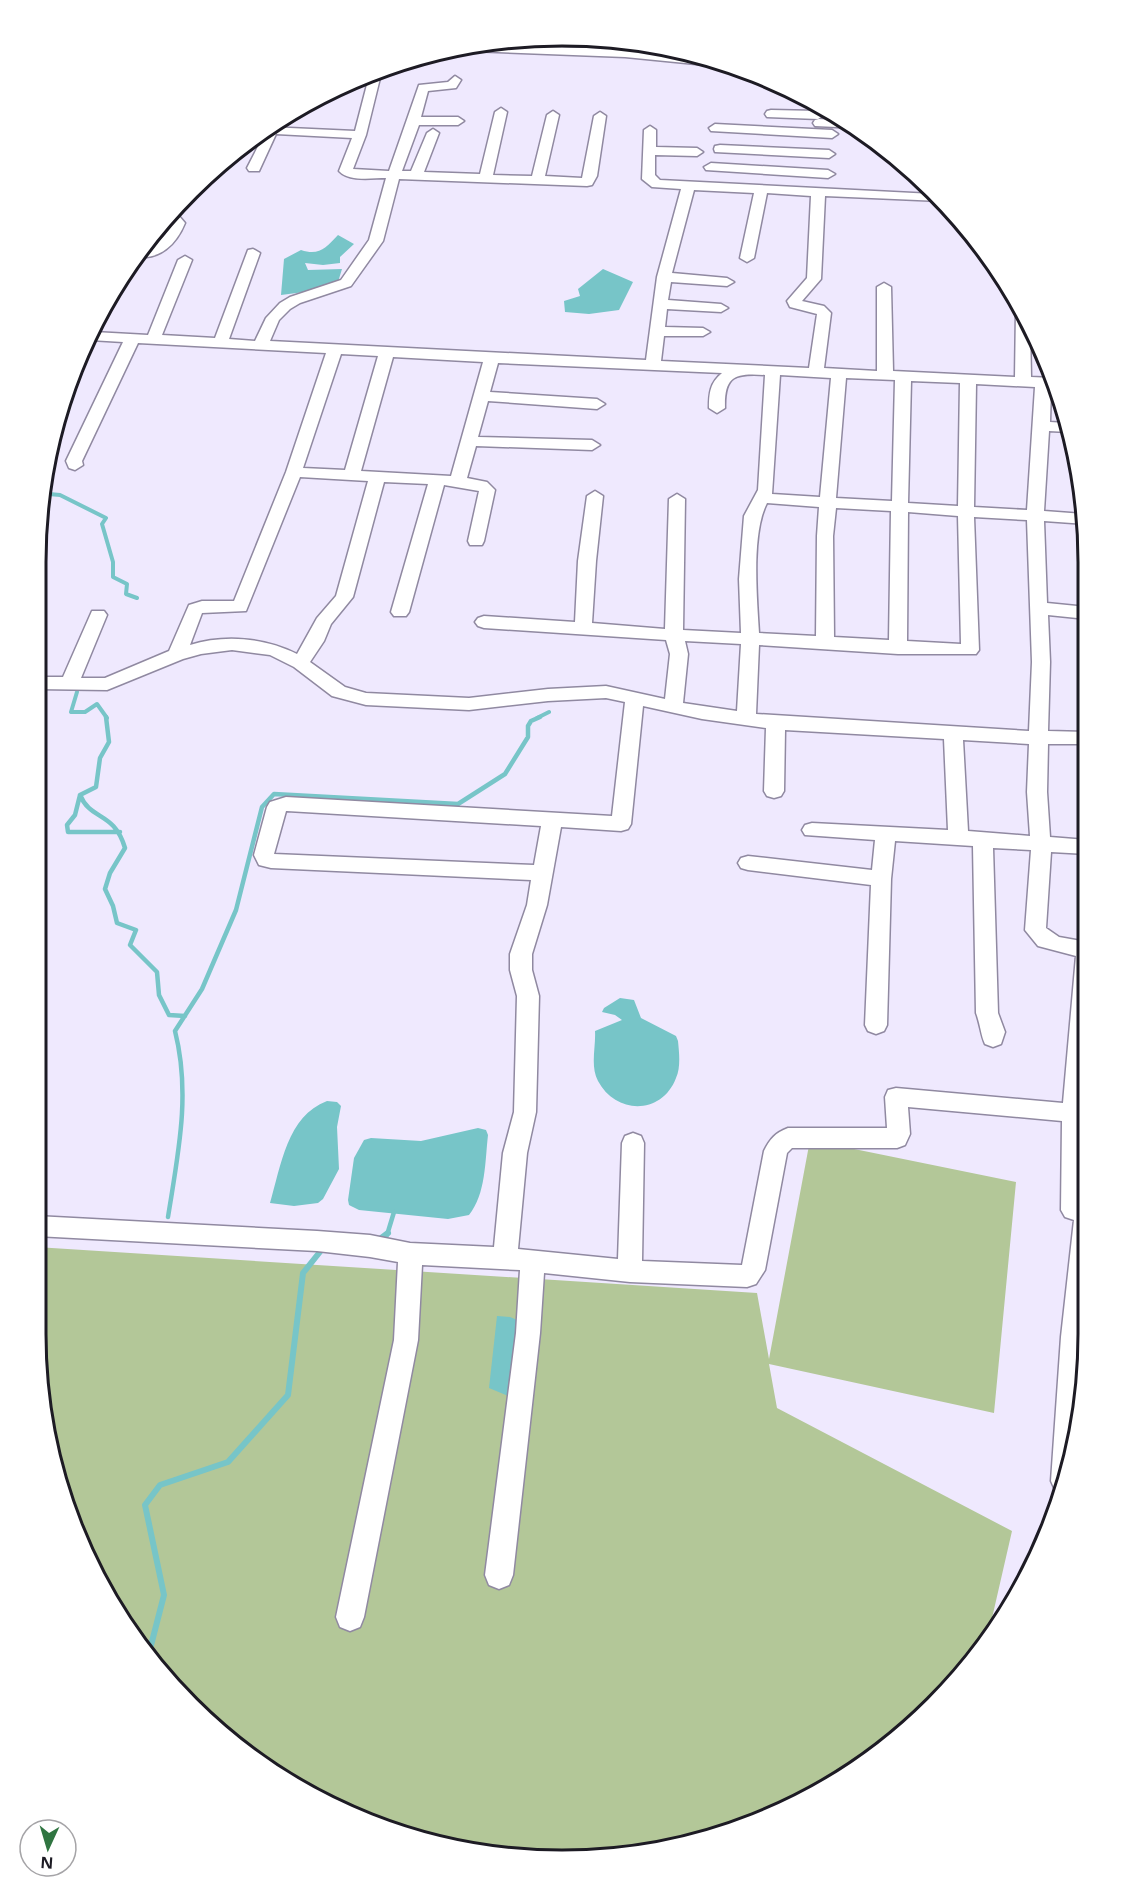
<svg xmlns="http://www.w3.org/2000/svg" width="1124" height="1896" font-family="'Noto Sans',sans-serif">
  <style>
    .green { fill: #b3c798 }
    .water { fill: #77c5c8 }
    .lines { fill: none; stroke-linecap: round; stroke-linejoin: round }
    .stream-far2 { stroke: #77c5c8; stroke-width: 4 }
    .stream-far1 { stroke: #77c5c8; stroke-width: 4.5 }
    .stream { stroke: #77c5c8; stroke-width: 6 }
    .minor-casing { stroke: #9089a1; stroke-width: 3 }
    .minor { fill: #fff; fill-rule: evenodd }
    .rim { fill: none; stroke: #1d1b24; stroke-width: 3 }
  </style>
  <rect width="100%" height="100%" fill="#efe9fe"/>
  <!-- green -->
  <path class="green" d="M 810,1140 L 1016,1182 L 994,1413 L 769,1364 L 777,1408 L 1012,1531 L 987,1640 L 882,1752 L 731,1832 L 562,1860 L 393,1832 L 242,1752 L 144,1654 L 64,1503 L 36,1334 L 36,1247 L 757,1293 L 769,1359 Z"/>
  <!-- water -->
  <path class="water" d="M 338,235 L 354,244 L 340,257 L 340,263 L 323,265 L 305,263 L 308,270 L 342,269 L 338,282 L 312,291 L 281,295 L 284,259 L 301,250 C 319,256 326,248 338,235 Z
    M 603,269 L 633,282 L 619,310 L 589,314 L 565,312 L 564,301 L 580,296 L 578,289 Z
    M 620,998 L 634,1000 L 641,1018 L 676,1036 L 678,1041 C 679,1052 681,1067 676,1078 C 662,1115 616,1115 598,1081 C 590,1066 596,1047 595,1031 L 622,1020 L 615,1015 L 602,1012 L 604,1008 Z
    M 327,1101 L 337,1102 L 341,1106 L 337,1127 L 339,1169 L 323,1199 L 318,1203 L 294,1206 L 270,1203 C 281,1166 287,1116 327,1101 Z
    M 478,1128 L 486,1130 L 488,1135 C 485,1161 486,1194 469,1215 L 448,1219 L 359,1210 L 349,1205 L 348,1200 L 354,1158 L 364,1140 L 371,1138 L 421,1141 Z
    M 497,1316 L 510,1317 L 522,1322 L 513,1398 L 489,1388 Z"/>
  <g class="lines">
    <!-- stream-far2 -->
    <path class="stream-far2" d="M 49,494 L 60,495 L 106,518 L 102,524 L 113,562 L 113,577 L 127,584 L 126,594 L 137,598
      M 77,692 L 71,712 L 85,712 L 97,704 L 107,718
      M 537,718 L 549,712"/>
    <!-- stream-far1 -->
    <path class="stream-far1" d="M 106,717 L 109,742 L 100,758 L 96,787 L 80,795 C 91,821 114,811 125,848 L 110,873 L 105,889 L 113,906 L 117,923 L 136,930 L 130,945 L 157,972 L 159,995 L 169,1015 L 185,1016
      M 80,795 L 75,815 L 67,825 L 68,832 L 120,832
      M 168,1217 C 178,1154 191,1094 175,1031 L 202,989 L 236,910 L 262,807 L 274,794 L 458,804 L 505,774 L 528,737 L 528,726 L 531,721 L 540,717
      M 387,1235 L 394,1212"/>
    <!-- stream -->
    <path class="stream" d="M 380,1239 L 388,1233
      M 148,1657 L 164,1595 L 145,1505 L 160,1485 L 228,1462 L 288,1395 L 303,1273 L 323,1248"/>
    <defs>
      <path id="minor" d="M 471,45 L 625,49 L 700,57 L 721,63 L 716,66 L 625,57 L 447,50 Z
        M 382,70 L 366,135 L 353,169 L 389,171 L 419,85 L 448,82 L 455,76 L 461,80 L 456,88 L 428,91 L 421,117 L 458,117 L 464,121 L 458,125 L 419,125 L 402,171 L 411,171 L 427,133 L 433,129 L 439,133 L 424,172 L 480,174 L 495,112 L 501,108 L 507,112 L 493,175 L 532,176 L 547,115 L 553,111 L 559,115 L 545,176 L 582,178 L 594,116 L 600,112 L 606,116 L 597,176 L 592,185 L 587,186 L 399,179 L 383,241 L 351,286 L 300,303 L 290,309 L 279,320 L 270,341 L 646,360 L 657,277 L 681,189 L 652,187 L 642,179 L 644,130 L 650,126 L 656,130 L 656,147 L 697,148 L 703,152 L 697,156 L 655,155 L 655,175 L 660,180 L 933,194 L 941,201 L 825,196 L 821,279 L 802,301 L 824,306 L 831,313 L 824,368 L 877,371 L 877,287 L 884,283 L 891,287 L 893,371 L 1015,377 L 1016,310 L 1021,306 L 1030,327 L 1031,377 L 1053,378 L 1057,387 L 1051,387 L 1050,422 L 1066,423 L 1068,432 L 1049,431 L 1044,511 L 1084,514 L 1086,524 L 1044,521 L 1047,603 L 1087,607 L 1087,619 L 1048,615 L 1050,662 L 1048,731 L 1087,732 L 1087,744 L 1048,744 L 1047,792 L 1050,837 L 1087,840 L 1087,854 L 1051,852 L 1046,928 L 1059,937 L 1087,942 L 1087,1123 L 1085,1123 L 1085,1201 L 1087,1201 L 1087,1324 L 1082,1391 L 1062,1493 L 1055,1490 L 1051,1481 L 1061,1337 L 1074,1220 L 1065,1217 L 1061,1210 L 1062,1121 L 908,1107 L 910,1134 L 905,1145 L 897,1148 L 792,1148 L 787,1153 L 765,1270 L 756,1284 L 747,1287 L 630,1282 L 544,1273 L 540,1333 L 513,1575 L 509,1585 L 499,1589 L 489,1585 L 485,1575 L 516,1333 L 520,1270 L 422,1265 L 418,1340 L 364,1617 L 360,1627 L 350,1631 L 340,1627 L 336,1617 L 394,1340 L 398,1262 L 370,1257 L 317,1251 L 36,1236 L 36,1216 L 317,1231 L 370,1235 L 410,1243 L 494,1247 L 503,1153 L 514,1112 L 517,996 L 510,970 L 510,954 L 527,905 L 531,880 L 271,868 L 259,865 L 254,855 L 267,807 L 270,802 L 286,797 L 612,816 L 625,702 L 606,698 L 548,701 L 469,710 L 366,705 L 332,696 L 294,667 L 270,655 L 232,650 L 201,654 L 183,659 L 107,690 L 37,689 L 37,677 L 63,677 L 92,611 L 104,611 L 107,615 L 81,678 L 105,678 L 169,651 L 189,605 L 202,601 L 234,601 L 286,472 L 326,353 L 138,343 L 82,461 L 83,465 L 75,470 L 69,468 L 66,461 L 123,342 L 90,340 L 94,332 L 148,335 L 178,260 L 185,256 L 192,260 L 162,335 L 215,338 L 248,250 L 253,249 L 260,253 L 229,339 L 255,341 L 266,318 L 280,303 L 290,297 L 341,280 L 369,240 L 386,178 C 372,178 349,182 339,171 L 352,138 L 276,134 L 259,171 L 249,171 L 247,168 L 268,127 L 355,131 L 370,73 ZM 694,190 L 754,193 L 740,258 L 747,262 L 754,258 L 767,193 L 811,196 L 807,278 L 787,301 L 790,307 L 817,314 L 809,368 L 661,361 L 664,336 L 703,336 L 710,332 L 703,328 L 665,327 L 667,309 L 721,312 L 728,308 L 721,304 L 668,300 L 671,282 L 727,286 L 734,282 L 727,278 L 672,273 ZM 341,354 L 378,356 L 345,470 L 303,468 ZM 393,357 L 483,362 L 451,476 L 361,471 ZM 498,363 L 722,373 C 710,383 709,393 709,408 L 717,413 L 725,408 C 724,375 736,373 765,375 L 758,490 L 744,516 L 739,579 L 741,633 L 683,630 L 685,499 L 677,494 L 669,499 L 665,629 L 592,623 L 596,561 L 603,496 L 595,491 L 587,496 L 578,561 L 575,622 L 484,616 L 478,618 L 475,622 L 478,626 L 484,628 L 666,640 L 670,654 L 665,699 L 606,686 L 548,689 L 469,698 L 366,693 L 345,687 L 310,662 L 324,641 L 331,624 L 353,597 L 384,482 L 428,484 L 391,612 L 394,616 L 406,616 L 409,612 L 444,485 L 479,491 L 468,541 L 470,545 L 482,545 L 484,541 L 495,490 L 487,482 L 467,478 L 476,446 L 592,450 L 600,445 L 592,440 L 478,437 L 488,401 L 597,409 L 605,404 L 597,399 L 490,392 ZM 780,375 L 831,378 L 820,497 L 772,494 ZM 846,378 L 895,380 L 892,501 L 836,498 ZM 911,381 L 960,383 L 958,506 L 908,503 ZM 976,384 L 1035,387 L 1027,510 L 974,507 ZM 300,477 L 368,481 L 336,596 L 317,618 L 297,654 C 265,638 225,634 190,645 L 202,613 L 246,611 ZM 767,503 L 819,507 L 817,536 L 816,636 L 759,633 C 757,598 751,534 767,503 ZM 836,508 L 891,511 L 889,640 L 834,637 L 833,536 ZM 908,512 L 958,516 L 961,644 L 907,641 ZM 974,517 L 1027,520 L 1032,662 L 1029,731 L 756,714 L 759,645 L 898,654 L 976,654 L 979,650 ZM 685,641 L 741,644 L 737,711 L 683,703 L 688,654 ZM 643,706 L 702,719 L 766,728 L 764,791 L 767,796 L 774,798 L 781,796 L 784,791 L 785,730 L 944,739 L 948,830 L 812,823 L 805,825 L 802,830 L 805,835 L 875,840 L 872,870 L 748,856 L 741,858 L 738,863 L 741,868 L 748,870 L 871,885 L 865,1025 L 868,1031 L 876,1034 L 884,1031 L 887,1025 L 891,879 L 895,841 L 973,846 L 976,1013 C 980,1023 981,1036 985,1044 L 993,1047 L 1001,1044 L 1005,1032 L 998,1013 L 993,848 L 1031,850 L 1025,930 L 1038,946 L 1076,956 L 1063,1103 L 896,1088 L 888,1090 L 885,1097 L 887,1128 L 788,1128 C 775,1133 770,1139 764,1151 L 742,1265 L 642,1261 L 644,1143 L 641,1136 L 633,1133 L 625,1136 L 622,1143 L 618,1259 L 518,1249 L 527,1153 L 536,1112 L 539,996 L 532,970 L 532,954 L 547,905 L 561,827 L 621,831 L 628,829 L 631,824 ZM 963,740 L 1029,744 L 1027,792 L 1030,836 L 968,831 ZM 286,811 L 287,811 L 541,826 L 534,865 L 274,854 Z
        M 317,100 L 316,105 L 304,111 L 296,111 Z
        M 771,110 L 818,111 L 824,115 L 818,119 L 767,117 L 765,114 L 767,111 Z
        M 819,119 L 847,121 L 858,128 L 815,126 L 813,123 L 815,120 Z
        M 715,124 L 832,130 L 838,134 L 832,138 L 711,131 L 709,128 Z
        M 720,145 L 829,150 L 835,154 L 829,158 L 715,152 L 714,149 L 715,146 Z
        M 711,163 L 828,170 L 835,174 L 828,178 L 706,170 L 704,167 Z
        M 170,215 L 179,216 L 185,223 C 176,245 160,260 135,257 C 148,241 161,248 171,224 L 163,222 Z"/>
    </defs>
    <!-- minor casing -->
    <use href="#minor" class="minor-casing"/>
    <!-- minor -->
    <use href="#minor" class="minor"/>
  </g>
  <!-- crop -->
  <path d="M0 0H1124V1896H0ZM562 46H562A516 516 0 0 1 1078 562V1334A516 516 0 0 1 562 1850H562A516 516 0 0 1 46 1334V562A516 516 0 0 1 562 46Z" fill="#fff" fill-rule="evenodd"/>
  <path class="rim" d="M562 46H562A516 516 0 0 1 1078 562V1334A516 516 0 0 1 562 1850H562A516 516 0 0 1 46 1334V562A516 516 0 0 1 562 46Z"/>
  <!-- north arrow -->
  <g transform="translate(48 1848) rotate(184)"><circle r="28" fill="#ffffff" stroke="#a5a4a7" stroke-width="1.5"/>
  <path d="M0-4.5L10 22L0 15L-10 22Z" fill="#307541"/>
  <text y="-9" font-size="16" font-weight="bold" text-anchor="middle" fill="#1d1b24">N</text>
  </g>
</svg>
